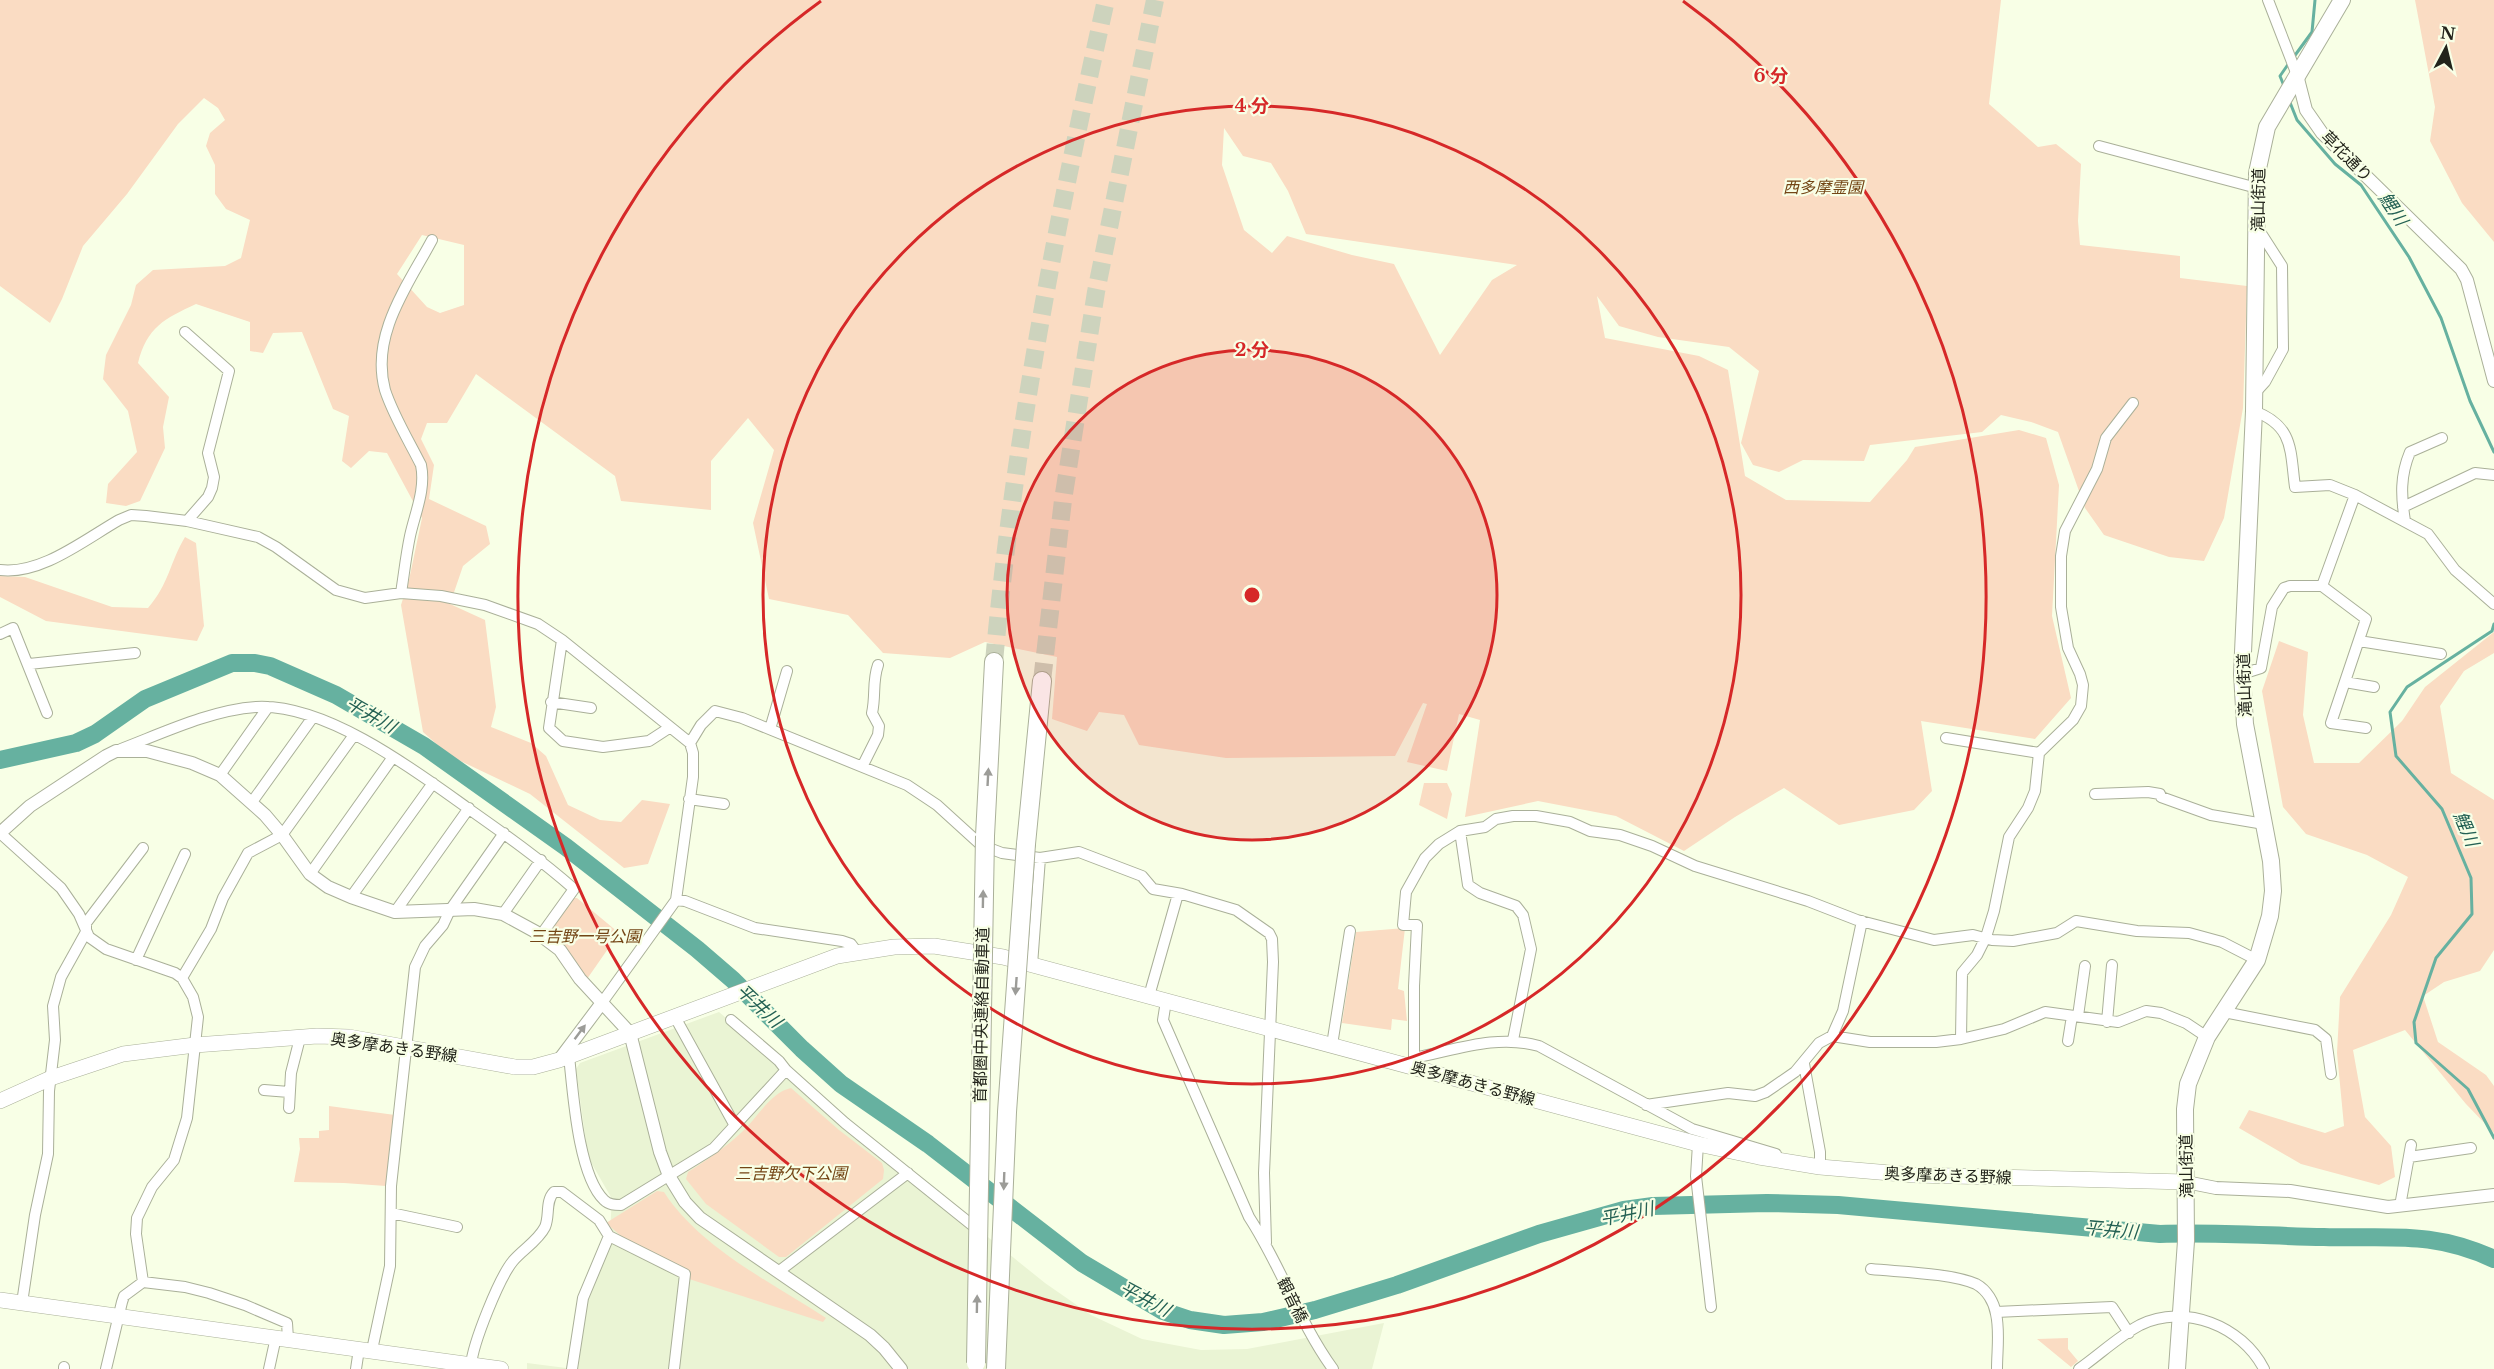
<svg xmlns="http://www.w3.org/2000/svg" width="2494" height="1369" font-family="'Libre Baskerville','Noto Sans JP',serif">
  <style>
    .built { fill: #eaf4d4 }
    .green { fill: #fadcc3; fill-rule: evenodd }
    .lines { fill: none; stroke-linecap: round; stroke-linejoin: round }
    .stream { stroke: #66b1a0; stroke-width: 3 }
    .river { stroke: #66b1a0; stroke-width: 18 }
    .motorway-tunnel { stroke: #cdd3bd; stroke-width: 18; stroke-dasharray: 18 9; stroke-linecap: butt }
    .minor-casing { stroke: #aab099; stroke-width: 12 }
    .tertiary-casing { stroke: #aab099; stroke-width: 14 }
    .secondary-casing { stroke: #aab099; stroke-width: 16 }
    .trunk-casing { stroke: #aab099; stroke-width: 18 }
    .motorway-casing { stroke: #aab099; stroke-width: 20 }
    .minor { stroke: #fff; stroke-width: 10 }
    .tertiary { stroke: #fff; stroke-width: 12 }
    .secondary { stroke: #fff; stroke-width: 15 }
    .trunk { stroke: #fff; stroke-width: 16 }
    .motorway { stroke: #fff; stroke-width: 18 }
    .motorway-bridge-casing { stroke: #aab099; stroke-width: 20; stroke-linecap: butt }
    .motorway-bridge { stroke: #fff; stroke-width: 18 }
    .oneway { fill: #9c9c98 }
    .ring { fill: none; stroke: #d62828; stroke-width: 3 }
    .labels { text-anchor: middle; stroke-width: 4.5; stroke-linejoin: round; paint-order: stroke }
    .street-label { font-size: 16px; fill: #22241b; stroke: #f8ffe6 }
    .park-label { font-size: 16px; font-style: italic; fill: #734515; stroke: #f8ffe6 }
    .water-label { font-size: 18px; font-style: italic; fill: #246154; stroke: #f8ffe6 }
    .centre { fill: #d62828; stroke: #f8ffe6; stroke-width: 3 }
    .ring-label { font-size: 18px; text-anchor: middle; font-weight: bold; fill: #d62828; stroke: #f8ffe6; stroke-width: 4.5; stroke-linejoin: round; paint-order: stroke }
  </style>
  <rect width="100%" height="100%" fill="#f8ffe6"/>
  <!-- built -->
  <path class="built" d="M 719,1012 L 908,1173 L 1045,1283 L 1091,1315 L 1142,1339 L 1201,1350 L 1247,1349 L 1384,1323 L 1372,1369 L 578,1369 L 587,1302 L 609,1247 L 612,1199 L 588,1157 L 576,1069 L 580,1063 Z
    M 527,1363 L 574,1369 L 527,1369 Z"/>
  <!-- green -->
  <path class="green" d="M 0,0 L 2001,0 L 1989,104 L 2038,147 L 2056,144 L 2081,164 L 2078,221 L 2080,245 L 2180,256 L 2180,278 L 2247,286 L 2243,408 L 2224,518 L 2204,561 L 2169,557 L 2104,535 L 2085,508 L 2058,432 L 2031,422 L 2001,415 L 1982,432 L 1870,445 L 1864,461 L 1803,460 L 1779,472 L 1753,465 L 1741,443 L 1759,371 L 1729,347 L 1658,337 L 1619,326 L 1597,296 L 1605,338 L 1699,356 L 1728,370 L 1745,476 L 1786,500 L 1870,502 L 1907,460 L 1915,447 L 2019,430 L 2046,438 L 2059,485 L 2052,616 L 2071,698 L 2035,739 L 1921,721 L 1932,791 L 1914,810 L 1839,825 L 1784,788 L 1735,817 L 1684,851 L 1616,816 L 1538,801 L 1465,817 L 1480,720 L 1459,714 L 1447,771 L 1407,762 L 1427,704 L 1423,703 L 1395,756 L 1226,758 L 1139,745 L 1124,715 L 1099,712 L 1087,731 L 1052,719 L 1057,657 L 985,642 L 950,658 L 883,653 L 848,615 L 769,599 L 753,523 L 774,450 L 748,418 L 711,461 L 711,510 L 621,501 L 615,476 L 476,374 L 447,423 L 427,423 L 421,439 L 434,465 L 429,499 L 486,526 L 490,544 L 463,566 L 450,604 L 485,620 L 496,707 L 491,727 L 531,743 L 546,756 L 568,805 L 600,820 L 621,822 L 642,800 L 670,804 L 648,864 L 624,868 L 530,794 L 450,756 L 423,732 L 401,605 L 409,580 L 422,518 L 387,453 L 369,451 L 351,468 L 342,461 L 349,416 L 333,409 L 302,332 L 273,333 L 263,353 L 250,351 L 250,322 L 196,304 C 164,319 147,327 138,363 L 169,397 L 163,427 L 165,448 L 140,501 L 126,506 L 106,503 L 108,484 L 137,452 L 128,411 L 103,379 L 106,355 L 131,305 L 136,285 L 153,270 L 225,266 L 241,258 L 250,220 L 226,209 L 215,194 L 215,165 L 206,146 L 210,133 L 225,120 L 218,108 L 204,98 L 178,124 L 127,194 L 83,246 L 62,299 L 50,323 L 0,286 ZM 1224,128 L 1243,156 L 1271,163 L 1288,191 L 1306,234 L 1517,265 L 1492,280 L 1440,355 L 1394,264 L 1352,255 L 1287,236 L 1272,253 L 1244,230 L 1222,165 ZM 422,235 L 464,245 L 464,305 L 440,313 L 427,307 L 397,274 Z
    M 2415,0 L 2494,0 L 2494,242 L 2462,203 L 2430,141 L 2435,107 Z
    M 185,537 L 196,543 L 204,626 L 197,641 L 46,621 L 0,597 L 0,576 L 25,577 L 112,607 L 148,608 C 169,584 170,562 185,537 Z
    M 2494,632 L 2494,653 L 2464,671 L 2440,706 L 2451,773 L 2494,800 L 2494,950 L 2480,971 L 2444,982 L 2423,996 L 2438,1042 L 2486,1075 L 2494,1086 L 2494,1133 L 2466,1104 L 2405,1030 L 2353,1050 L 2365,1117 L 2391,1146 L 2395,1177 L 2379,1185 L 2301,1164 L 2239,1128 L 2249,1110 L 2325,1133 L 2344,1126 L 2337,1053 L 2340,997 L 2391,915 L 2408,877 L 2367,855 L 2306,834 L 2283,807 L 2262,691 L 2279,641 L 2308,652 L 2303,715 L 2314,763 L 2359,763 L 2402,721 L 2425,687 Z
    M 1424,783 L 1447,783 L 1452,794 L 1447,819 L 1419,805 Z
    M 572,898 L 577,898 L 619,933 L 587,979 L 550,936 L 548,930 Z
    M 1405,928 L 1398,989 L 1404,991 L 1407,1021 L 1392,1019 L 1391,1030 L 1342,1023 L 1356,932 Z
    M 791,1088 L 839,1130 L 882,1163 L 884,1170 L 883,1179 L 786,1257 L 779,1257 L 706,1204 L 686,1179 L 688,1172 C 707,1160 726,1147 742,1132 C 757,1118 771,1092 791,1088 Z
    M 329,1106 L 395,1115 L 386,1186 L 344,1183 L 294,1182 L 300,1149 L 299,1138 L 319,1138 L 319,1131 L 329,1130 Z
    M 657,1191 L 664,1192 C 699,1247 772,1283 826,1318 L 823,1322 L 689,1279 L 690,1272 L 628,1242 L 606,1223 Z
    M 2068,1338 L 2068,1349 L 2078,1361 L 2071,1367 L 2037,1339 Z"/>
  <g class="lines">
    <!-- stream -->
    <path class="stream" d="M 2293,58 L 2312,32 L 2315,0
      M 2284,86 L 2280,76 L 2289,63
      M 2289,100 L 2297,120 L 2335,164 L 2361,185 L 2409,257 L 2441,318 L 2470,401 L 2494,452
      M 2494,624 L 2492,631 L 2407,687 L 2390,712 L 2396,756 L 2442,809 L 2471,878 L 2472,914 L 2436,958 L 2414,1022 L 2416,1043 L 2468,1089 L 2494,1138"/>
    <!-- river -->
    <path class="river" d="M 0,760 L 76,743 L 95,734 L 145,699 L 232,663 L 255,663 L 270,666 L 336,695 L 424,746 L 566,847 L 697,949 L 733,980 L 802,1049 L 841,1084 L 928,1144 L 1082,1263 L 1163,1311 L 1190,1320 L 1224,1325 L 1263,1322 L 1315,1310 L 1397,1285 L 1539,1234 L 1624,1210 L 1653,1206 L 1767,1203 L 1838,1205 L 2160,1234 C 2215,1232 2270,1236 2324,1237 C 2389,1239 2432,1230 2494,1259"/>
    <!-- motorway-tunnel -->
    <path class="motorway-tunnel" d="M 994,662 C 1014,438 1057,219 1106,0
      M 1042,681 L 1063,500 L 1096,292 L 1155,0"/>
    <defs>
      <path id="minor" d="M 2268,0 L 2297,75
        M 2099,146 L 2257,188
        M 185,332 L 229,371 L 208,453 L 214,477 L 212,488 L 208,497 L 187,521
        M 2255,393 L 2265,382 L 2283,349 L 2282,266 L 2257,227
        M 2254,411 C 2294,426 2290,450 2295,487 L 2330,485 L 2355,495 L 2428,534 L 2455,570 L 2494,604
        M 2403,507 L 2475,473 L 2494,475
        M 2405,521 C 2401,496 2400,476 2410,452 L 2442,438
        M 0,570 C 41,575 84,540 119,520 L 131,515 L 146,516 L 187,521 L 258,537 L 276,547 L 336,590 L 365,598 L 401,593 L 441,596 L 485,605 L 538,624 L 562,640 L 690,743 L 693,753 L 693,777 L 676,900 L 601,1004
        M 2322,586 L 2355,495
        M 401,593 C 404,574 406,555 410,536 C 415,513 426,489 421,465 C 409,441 393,415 385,390 C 370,335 408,285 432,240
        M 0,634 L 13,628 L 47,713
        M 562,640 L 549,728 L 563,741 L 603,747 L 649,741 L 669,728
        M 2359,641 L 2441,654
        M 29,664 L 135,653
        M 2242,674 L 2261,668 L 2272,607 L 2284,588 L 2290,586 L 2322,586 L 2366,619 L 2331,723 L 2366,728
        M 2345,682 L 2374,687
        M 551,702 L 591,708
        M 770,729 L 787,671
        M 1946,738 L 2039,753
        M 690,743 L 701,725 L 715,711 L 742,718 L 907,785 L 937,805 L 981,845 L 1002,853 L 1040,858 L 1079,852 L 1142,876 L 1153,889 L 1182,894 L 1236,910 L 1269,933 L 1272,939 L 1273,962 L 1264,1173 L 1266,1243
        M 121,749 C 163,733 211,710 256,707 C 324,703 412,768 466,807 C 503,833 540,859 574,889 L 541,935
        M 863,765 L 878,735 L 879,726 L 872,713 C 876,695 872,682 878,665
        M 220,775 L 268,707
        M 2095,794 L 2148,792 L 2160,794 L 2161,797 L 2211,815 L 2264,824
        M 689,799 L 724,804
        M 252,802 L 313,717
        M 1460,831 L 1468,885 L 1480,893 L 1516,906 L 1523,915 L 1531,949 L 1513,1040
        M 0,833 L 61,888 L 79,914 L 89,937 L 106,949 L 175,973 L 182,978
        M 310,874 L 393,757
        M 351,897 L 433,783
        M 676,900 L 685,901 L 755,928 L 842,941 L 851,944 L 857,952
        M 395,912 L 469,808
        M 503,914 L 541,860
        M 136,960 L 185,854
        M 1032,965 L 1040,858
        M 1149,996 L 1178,894
        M 1166,1001 L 1163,1020 L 1249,1217 C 1281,1266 1299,1322 1333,1369
        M 2224,1012 L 2315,1030 L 2326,1039 L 2331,1074
        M 2078,1016 L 2085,966
        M 675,1017 L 734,1124
        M 731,1020 L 779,1061 L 786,1070 L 845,1123 L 972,1225
        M 2107,1022 L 2112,965
        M 1832,1036 L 1843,1011 L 1862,921
        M 1961,1039 L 1962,973 L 1977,955 L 1986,937 L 1994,911 L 2009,837 L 2028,808 L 2035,791 L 2039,753 L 2073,720 L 2081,706 L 2083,685 L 2080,674 L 2068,648 L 2061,607 L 2061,556 L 2065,531 L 2097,469 L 2106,438 L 2133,403
        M 2068,1041 L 2072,1016
        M 1332,1045 L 1350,931
        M 569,1056 C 573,1092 578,1175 604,1200 C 609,1205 615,1205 621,1205 L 714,1148 L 786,1070
        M 1414,1058 L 1414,986 L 1417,925 L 1403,925 L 1406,892 L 1425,858 L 1439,844 L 1460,831 L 1485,827 L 1496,819 L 1513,816 L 1536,816 L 1570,822 L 1590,831 L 1620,835 L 1652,846 L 1695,866 L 1808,901 L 1857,920 L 1934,940 L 1973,935 L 1992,940 L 2013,941 L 2057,933 L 2076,921 L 2137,931 L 2189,933 L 2222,942 L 2257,960
        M 1412,1064 L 1414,1058 C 1456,1050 1496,1034 1539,1046 L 1692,1129 L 1776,1154
        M 1804,1064 L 1820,1152 L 1820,1167 L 1814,1165
        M 264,1090 L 289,1092
        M 1646,1105 L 1728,1093 L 1755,1096 L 1766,1092 L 1795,1072 L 1819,1043 L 1832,1036 L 1870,1042 L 1936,1042 L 1961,1039 L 2004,1029 L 2045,1012 L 2118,1022 L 2146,1011 L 2161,1013 L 2186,1023 L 2207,1037
        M 289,1108 L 291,1073 L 300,1038
        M 1698,1144 L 1696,1176 L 1711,1307
        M 2409,1157 L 2471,1148
        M 2400,1206 L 2411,1145
        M 391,1213 L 457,1227
        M 1871,1269 C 1900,1272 1951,1273 1976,1284 C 1987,1290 1994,1302 1996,1314 C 2000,1331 1997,1351 1997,1369
        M 778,1272 L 908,1173
        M 143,1282 L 185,1287 L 209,1293 L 245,1305 L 287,1323 L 288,1339
        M 22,1303 L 35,1215 L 48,1154 L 49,1091 L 55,1040 L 53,1006 L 61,977 L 86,932 L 86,923 L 143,848
        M 1996,1312 L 2112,1307 L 2129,1333
        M 372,1350 L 390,1266 L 391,1186 L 415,967 L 425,946 L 443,925 L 450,910 L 504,833
        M 471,1365 C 473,1343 499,1278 513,1261 C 522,1250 538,1241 545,1227 C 550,1216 545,1201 554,1192 L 562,1192 L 599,1220 L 609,1236 L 685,1274 L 674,1369
        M 64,1369 L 64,1367
        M 106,1369 L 122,1302 L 124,1296 L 143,1282 L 136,1234 L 137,1218 L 152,1187 L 174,1160 L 187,1118 L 198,1017 L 193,997 L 182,978 L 211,929 L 223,898 L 248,853 L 282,835 L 354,735
        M 269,1369 L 276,1337
        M 356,1369 L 359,1349
        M 572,1369 L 583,1298 L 609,1236
        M 2079,1369 C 2099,1355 2119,1336 2140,1325 C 2185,1303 2242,1326 2264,1369"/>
      <path id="tertiary" d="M 2297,75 L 2306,110 L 2322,133 L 2461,269 L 2467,280 L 2494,381
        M 0,833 L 30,806 L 106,756 L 116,751 L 147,751 L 192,763 L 220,775 L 265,815 L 282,835 L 310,874 L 328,887 L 351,897 L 395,912 L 474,909 L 503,914 L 536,932 L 560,950 L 580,979 L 630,1033 L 660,1152 L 669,1176 L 685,1202 L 700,1218 L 870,1335 L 884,1348 L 901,1369
        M 559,1060 L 601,1004
        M 2186,1182 L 2216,1188 L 2290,1191 L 2388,1207 L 2494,1195"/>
      <path id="secondary" d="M 0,1101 L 51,1078 L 123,1054 L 195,1045 L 317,1036 L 349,1037 L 515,1067 L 533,1067 L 559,1060 L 837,956 L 894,947 L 934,946 L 1003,957 L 1553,1105 L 1698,1144 L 1759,1157 L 1820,1167 L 1914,1175 L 2186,1182
        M 0,1300 L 501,1369"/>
      <path id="trunk" d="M 2177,1369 L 2186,1241 L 2185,1109 L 2188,1084 L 2207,1037 L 2257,960 L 2270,916 L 2273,891 L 2271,861 L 2245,724 L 2242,674 L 2254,411 L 2257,173 L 2267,127 L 2342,0"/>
      <path id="motorway" d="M 985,836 L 994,662
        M 1026,844 L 1042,681"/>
    </defs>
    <!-- minor casing -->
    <use href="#minor" class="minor-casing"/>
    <!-- tertiary casing -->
    <use href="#tertiary" class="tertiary-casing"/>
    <!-- secondary casing -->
    <use href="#secondary" class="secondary-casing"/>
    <!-- trunk casing -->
    <use href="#trunk" class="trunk-casing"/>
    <!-- motorway casing -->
    <use href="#motorway" class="motorway-casing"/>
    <!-- minor -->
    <use href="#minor" class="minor"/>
    <!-- tertiary -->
    <use href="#tertiary" class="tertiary"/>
    <!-- secondary -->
    <use href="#secondary" class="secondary"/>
    <!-- trunk -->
    <use href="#trunk" class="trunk"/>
    <!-- motorway -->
    <use href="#motorway" class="motorway"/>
    <defs>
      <path id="motorway-bridge" d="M 976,1363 L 985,836
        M 996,1369 L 1007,1112 L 1026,844"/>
    </defs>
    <!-- motorway-bridge casing -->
    <use href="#motorway-bridge" class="motorway-bridge-casing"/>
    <!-- motorway-bridge -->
    <use href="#motorway-bridge" class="motorway-bridge"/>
  </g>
  <!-- one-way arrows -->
  <defs><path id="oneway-solid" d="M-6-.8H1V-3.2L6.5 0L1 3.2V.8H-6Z" transform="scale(1.5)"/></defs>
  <g class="oneway">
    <use href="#oneway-solid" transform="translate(988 777) rotate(-87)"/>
    <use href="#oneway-solid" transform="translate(983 899) rotate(-89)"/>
    <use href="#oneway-solid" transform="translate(1016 986) rotate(94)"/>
    <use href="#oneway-solid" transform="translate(580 1032) rotate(-53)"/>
    <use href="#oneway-solid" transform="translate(1004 1181) rotate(92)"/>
    <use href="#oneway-solid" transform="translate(977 1304) rotate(-89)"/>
  </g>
  <!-- distance rings -->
  <circle cx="1252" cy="595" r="245" fill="#d62828" fill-opacity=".12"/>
  <g class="ring">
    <circle cx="1252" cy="595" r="245"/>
    <circle cx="1252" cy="595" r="489"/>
    <path d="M1683 1A734 734 0 1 1 821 1"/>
  </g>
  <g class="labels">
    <!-- street labels -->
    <g class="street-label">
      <text transform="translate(2347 156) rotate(45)" y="6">草花通り</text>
      <text transform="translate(2258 200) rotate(-89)" y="6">滝山街道</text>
      <text transform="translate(2244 685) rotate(-92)" y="6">滝山街道</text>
      <text transform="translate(981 1015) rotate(-89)" y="6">首都圏中央連絡自動車道</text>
      <text transform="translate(394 1047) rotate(8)" y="6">奥多摩あきる野線</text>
      <text transform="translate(1473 1083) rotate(15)" y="6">奥多摩あきる野線</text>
      <text transform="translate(2186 1166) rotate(-91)" y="6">滝山街道</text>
      <text transform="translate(1948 1175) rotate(2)" y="6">奥多摩あきる野線</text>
      <text transform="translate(1293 1300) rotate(64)" y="6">観音橋</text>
    </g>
    <!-- park labels -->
    <g class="park-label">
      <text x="1823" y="193">西多摩霊園</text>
      <text x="585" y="942">三吉野一号公園</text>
      <text x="791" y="1179">三吉野欠下公園</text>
    </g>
    <!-- water labels -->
    <g class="water-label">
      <text transform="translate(2393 209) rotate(56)" y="6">鯉川</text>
      <text transform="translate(371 715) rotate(30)" y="6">平井川</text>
      <text transform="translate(2466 829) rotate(67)" y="6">鯉川</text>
      <text transform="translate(759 1006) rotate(43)" y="6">平井川</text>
      <text transform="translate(1627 1214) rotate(-12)" y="6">平井川</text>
      <text transform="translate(2111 1230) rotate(5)" y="6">平井川</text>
      <text transform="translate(1145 1299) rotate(28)" y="6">平井川</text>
    </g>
  </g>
  <circle cx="1252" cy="595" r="9" class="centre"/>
  <g class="ring-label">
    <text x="1771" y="82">6 分</text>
    <text x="1252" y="112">4 分</text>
    <text x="1252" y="356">2 分</text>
  </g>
  <!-- north arrow -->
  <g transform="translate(2446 48) rotate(7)" stroke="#f8ffe6" stroke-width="4.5" paint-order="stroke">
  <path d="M0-4.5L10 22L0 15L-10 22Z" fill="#22241b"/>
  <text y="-9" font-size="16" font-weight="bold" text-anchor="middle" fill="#22241b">N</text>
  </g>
</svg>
